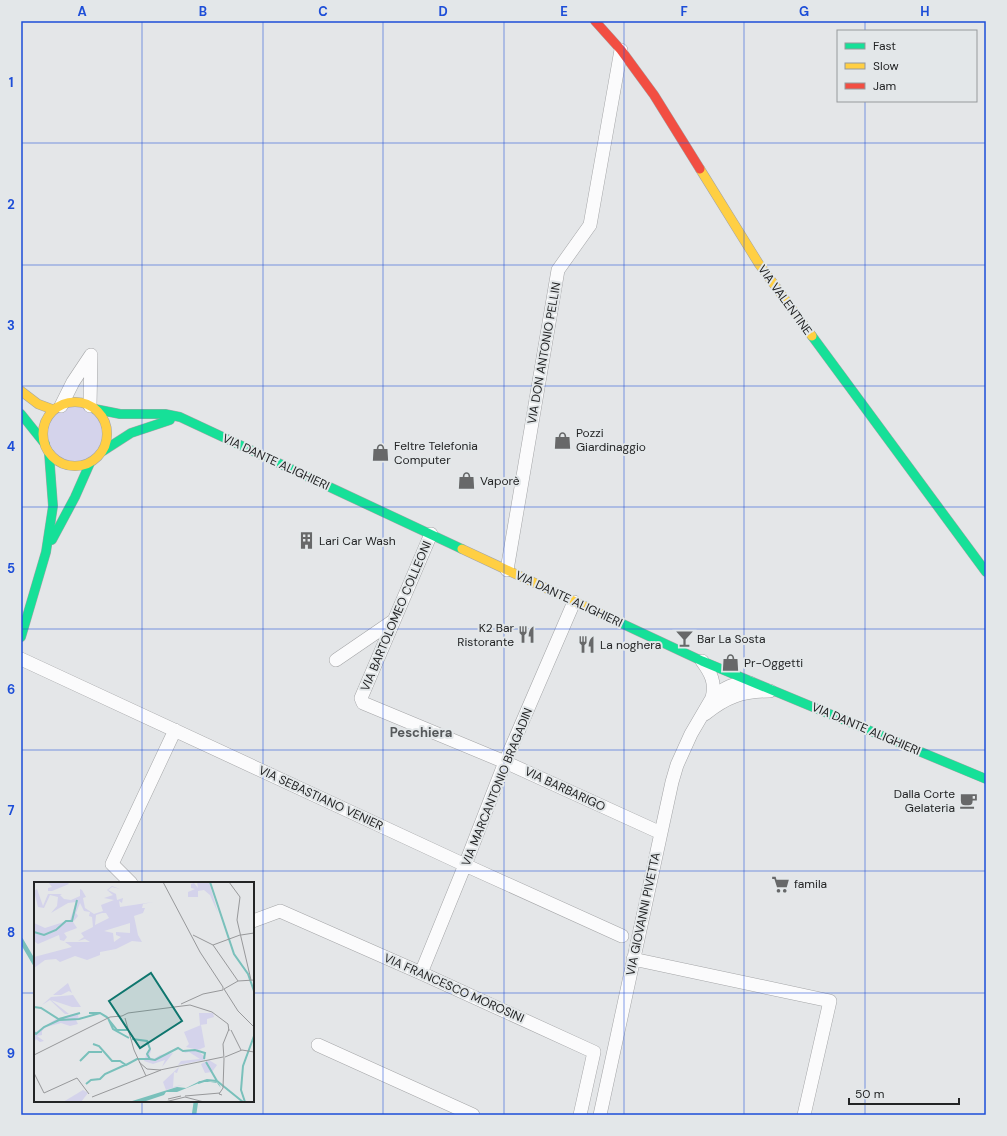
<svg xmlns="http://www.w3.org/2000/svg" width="1007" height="1136" font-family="'DM Sans',sans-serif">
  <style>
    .green { fill: #d4d3eb }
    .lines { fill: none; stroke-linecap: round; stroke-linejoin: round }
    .stream { stroke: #79c0bb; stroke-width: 4.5 }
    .street-casing { stroke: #a4a5a7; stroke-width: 14 }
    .fast-casing { stroke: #a4a5a7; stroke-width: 10 }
    .slow-casing { stroke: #a4a5a7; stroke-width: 10 }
    .jam-casing { stroke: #a4a5a7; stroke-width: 10 }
    .street { stroke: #fbfbfc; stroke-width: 13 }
    .fast { stroke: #16e098; stroke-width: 9 }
    .slow { stroke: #ffcf43; stroke-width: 9 }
    .jam { stroke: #f24e42; stroke-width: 9 }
    .grid { fill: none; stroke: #1d4ed8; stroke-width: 1; stroke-opacity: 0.55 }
    .labels { text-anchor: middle; stroke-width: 4; stroke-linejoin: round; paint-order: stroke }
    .street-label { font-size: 12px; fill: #232425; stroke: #e3e7e9 }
    .poi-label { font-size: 12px; fill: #232425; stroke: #e3e7e9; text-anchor: start }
    .neighbourhood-label { font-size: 13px; font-weight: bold; fill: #55585a; stroke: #e3e7e9 }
    .inset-river { fill: none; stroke: #79c0bb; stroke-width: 2 }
    .inset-road { fill: none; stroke: #97989a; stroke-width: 1 }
    .view { fill: #0f766e; fill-opacity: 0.15; stroke: #0f766e; stroke-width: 2 }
    .inset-edge { fill: none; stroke: #232425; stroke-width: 2 }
    .neatline { fill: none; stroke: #1d4ed8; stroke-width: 1.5 }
    .grid-label { font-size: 13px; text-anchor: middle; font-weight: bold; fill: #1d4ed8 }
  </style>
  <rect width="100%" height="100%" fill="#e4e6e8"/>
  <!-- green -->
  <path class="green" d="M45 434a30 30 0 1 1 60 0a30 30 0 1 1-60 0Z"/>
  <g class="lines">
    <!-- stream -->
    <path class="stream" d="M 21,940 L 35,964
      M 194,1115 L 196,1101"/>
    <defs>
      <path id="street" d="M 61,406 L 73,382 L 91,355
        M 90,406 L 91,355
        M 431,534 L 361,698 L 363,703 L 505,762 L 661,833
        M 507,570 L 558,270 L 590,225 L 621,50
        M 21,659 L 465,865 L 622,936
        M 336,660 L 393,621
        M 712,698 C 724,688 734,682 750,683
        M 705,714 C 726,697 742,691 770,691
        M 131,883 L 112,864 L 175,730
        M 253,921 L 280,911 L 421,973 L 594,1052 L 580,1115
        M 633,959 L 830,1001 L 804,1115
        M 421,973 L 465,865 L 505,762 L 574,602
        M 318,1045 L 473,1115
        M 600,1115 L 672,782 L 677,765 L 691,734 L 712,698 C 716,683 711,673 702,661"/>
      <path id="fast" d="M 812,336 L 986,572
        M 95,409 L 120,414 L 165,414 L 180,417 L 462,549
        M 21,414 L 45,444
        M 103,451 L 131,433 L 170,420
        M 52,540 L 75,497 L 90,463
        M 610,618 L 702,661 L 986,779
        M 21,637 L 46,552 L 53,506 L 49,453"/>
      <path id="slow" d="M 700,169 L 759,264 L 812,336
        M 21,391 L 38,404 L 54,410
        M43 434a32 32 0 1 1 64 0a32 32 0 1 1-64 0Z
        M 462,549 L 610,618"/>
      <path id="jam" d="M 595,21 L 621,50 L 654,95 L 700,169"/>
    </defs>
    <!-- street casing -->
    <use href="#street" class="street-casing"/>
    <!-- fast casing -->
    <use href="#fast" class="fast-casing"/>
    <!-- slow casing -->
    <use href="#slow" class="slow-casing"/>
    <!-- jam casing -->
    <use href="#jam" class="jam-casing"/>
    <!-- street -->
    <use href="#street" class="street"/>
    <!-- fast -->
    <use href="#fast" class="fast"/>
    <!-- slow -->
    <use href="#slow" class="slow"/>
    <!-- jam -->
    <use href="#jam" class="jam"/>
  </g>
  <!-- grid -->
  <path class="grid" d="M 142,21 L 142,883M 263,21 L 263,1115M 383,21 L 383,1115M 504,21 L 504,1115M 624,21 L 624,1115M 744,21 L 744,1115M 865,21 L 865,31M 865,101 L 865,1115M 21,143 L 986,143M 21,265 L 986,265M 21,386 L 986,386M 21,507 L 986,507M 21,629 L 986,629M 21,750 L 986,750M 21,871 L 986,871M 21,993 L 35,993M 253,993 L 986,993M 142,1101 L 142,1115"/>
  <!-- icons -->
  <defs>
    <symbol id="shop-bare" viewBox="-9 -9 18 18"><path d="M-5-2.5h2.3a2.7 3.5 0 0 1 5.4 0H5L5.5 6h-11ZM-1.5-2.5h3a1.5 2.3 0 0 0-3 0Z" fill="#676869" stroke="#e3e7e9" stroke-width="2.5" paint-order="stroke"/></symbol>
    <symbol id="building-bare" viewBox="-9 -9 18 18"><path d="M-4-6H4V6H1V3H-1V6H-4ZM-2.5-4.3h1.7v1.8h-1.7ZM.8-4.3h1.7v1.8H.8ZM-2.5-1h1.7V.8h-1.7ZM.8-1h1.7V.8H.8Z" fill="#676869" stroke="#e3e7e9" stroke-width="2.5" paint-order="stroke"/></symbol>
    <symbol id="restaurant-bare" viewBox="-9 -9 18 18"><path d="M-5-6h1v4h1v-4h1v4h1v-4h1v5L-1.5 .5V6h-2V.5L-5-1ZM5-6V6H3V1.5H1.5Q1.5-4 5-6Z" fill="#676869" stroke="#e3e7e9" stroke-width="2.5" paint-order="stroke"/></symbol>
    <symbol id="bar-bare" viewBox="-9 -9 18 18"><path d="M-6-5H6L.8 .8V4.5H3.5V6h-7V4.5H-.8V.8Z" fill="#676869" stroke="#e3e7e9" stroke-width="2.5" paint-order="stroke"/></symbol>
    <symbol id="cafe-bare" viewBox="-9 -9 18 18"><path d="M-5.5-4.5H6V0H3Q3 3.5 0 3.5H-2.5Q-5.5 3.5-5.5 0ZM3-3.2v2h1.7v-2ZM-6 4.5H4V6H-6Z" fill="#676869" stroke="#e3e7e9" stroke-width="2.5" paint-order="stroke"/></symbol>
    <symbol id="supermarket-bare" viewBox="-9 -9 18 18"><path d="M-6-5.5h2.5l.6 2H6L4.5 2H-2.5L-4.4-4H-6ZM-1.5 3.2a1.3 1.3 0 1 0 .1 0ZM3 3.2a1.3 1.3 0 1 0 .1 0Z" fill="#676869" stroke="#e3e7e9" stroke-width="2.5" paint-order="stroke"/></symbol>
  </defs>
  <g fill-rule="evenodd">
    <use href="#shop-bare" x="550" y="428" width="25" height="25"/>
    <use href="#shop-bare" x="368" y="440" width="25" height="25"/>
    <use href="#shop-bare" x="454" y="468" width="25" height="25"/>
    <use href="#building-bare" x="294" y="528" width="25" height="25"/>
    <use href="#restaurant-bare" x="514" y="622" width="25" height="25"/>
    <use href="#bar-bare" x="672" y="626" width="25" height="25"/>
    <use href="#restaurant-bare" x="574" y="632" width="25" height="25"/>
    <use href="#shop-bare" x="718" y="650" width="25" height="25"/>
    <use href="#cafe-bare" x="956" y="788" width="25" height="25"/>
    <use href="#supermarket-bare" x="768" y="872" width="25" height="25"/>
  </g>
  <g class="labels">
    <!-- street labels -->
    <g class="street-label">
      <text transform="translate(785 300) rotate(54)" y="4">VIA VALENTINE</text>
      <text transform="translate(544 353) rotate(-80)" y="4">VIA DON ANTONIO PELLIN</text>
      <text transform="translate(276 462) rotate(25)" y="4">VIA DANTE ALIGHIERI</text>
      <text transform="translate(569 599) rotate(25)" y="4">VIA DANTE ALIGHIERI</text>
      <text transform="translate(396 616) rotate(-67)" y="4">VIA BARTOLOMEO COLLEONI</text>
      <text transform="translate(866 729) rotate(23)" y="4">VIA DANTE ALIGHIERI</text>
      <text transform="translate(497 787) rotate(-68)" y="4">VIA MARCANTONIO BRAGADIN</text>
      <text transform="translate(565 789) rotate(25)" y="4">VIA BARBARIGO</text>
      <text transform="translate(321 798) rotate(25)" y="4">VIA SEBASTIANO VENIER</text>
      <text transform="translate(643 914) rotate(-78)" y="4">VIA GIOVANNI PIVETTA</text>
      <text transform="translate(454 988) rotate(24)" y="4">VIA FRANCESCO MOROSINI</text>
    </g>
    <!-- poi labels -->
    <g class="poi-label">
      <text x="576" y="437">Pozzi<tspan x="576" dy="14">Giardinaggio</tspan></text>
      <text x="394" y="450">Feltre Telefonia<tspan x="394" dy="14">Computer</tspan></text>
      <text x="480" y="485">Vaporè</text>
      <text x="319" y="545">Lari Car Wash</text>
      <text x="514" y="632" text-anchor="end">K2 Bar<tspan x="514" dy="14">Ristorante</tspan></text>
      <text x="697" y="643">Bar La Sosta</text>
      <text x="600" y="649">La noghera</text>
      <text x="744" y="667">Pr-Oggetti</text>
      <text x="955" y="798" text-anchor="end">Dalla Corte<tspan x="955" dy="14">Gelateria</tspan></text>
      <text x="794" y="888">famila</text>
    </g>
    <!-- neighbourhood labels -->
    <g class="neighbourhood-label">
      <text x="421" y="737">Peschiera</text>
    </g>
  </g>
  <!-- overview -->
  <g transform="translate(34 882)">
    <rect width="220" height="220" fill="#e4e6e8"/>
    <path d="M 14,0 L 33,0 L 35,2 L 18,9 L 14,9 L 14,6 L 18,5 ZM 163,0 L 175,0 L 184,31 L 176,13 L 170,8 L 164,9 L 164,15 L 154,15 L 154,10 L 161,7 L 157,6 L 157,2 L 160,1 L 164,6 ZM 78,4 L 86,7 L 78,5 L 74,8 L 82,12 L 83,18 L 89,16 L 88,21 L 85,19 L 86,25 L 119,20 L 109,22 L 108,26 L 111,26 L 109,31 L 100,34 L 104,53 L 108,60 L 98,59 L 82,67 L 66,70 L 66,73 L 53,78 L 41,74 L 26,80 L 22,77 L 11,78 L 0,86 L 0,75 L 38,65 L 31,60 L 56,60 L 51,57 L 44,59 L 50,55 L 47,51 L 59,45 L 58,35 L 55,34 L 56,30 L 50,29 L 46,21 L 42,31 L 44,34 L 39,40 L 43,46 L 30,51 L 33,55 L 30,59 L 26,58 L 25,53 L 4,62 L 0,59 L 0,41 L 11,46 L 36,38 L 42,20 L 34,21 L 17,31 L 23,24 L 24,15 L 16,13 L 10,26 L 4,25 L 0,9 L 3,7 L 9,24 L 14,12 L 28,12 L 26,13 L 30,17 L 37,18 L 46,14 L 46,7 L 48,8 L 52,15 L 49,16 L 51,26 L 60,32 L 69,29 L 67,23 L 80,18 L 70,16 L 79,13 L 73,8 ZM 68,31 L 72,31 L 75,36 L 61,43 L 62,33 ZM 96,41 L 96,51 L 82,50 L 82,53 L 87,55 L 80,60 L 79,51 L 70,49 ZM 34,101 L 38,111 L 35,109 L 27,113 L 19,113 ZM 39,113 L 47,125 L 38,125 L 17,118 L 35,132 L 31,132 L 16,118 L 8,123 L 17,115 ZM 43,131 L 45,136 L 50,135 L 42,138 L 44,142 L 36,144 L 27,141 L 12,145 L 8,149 L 8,153 L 3,154 L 10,159 L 6,160 L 2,157 L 0,161 L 0,149 L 2,150 L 22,137 ZM 165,131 L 179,131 L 180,135 L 173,137 L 173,142 L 166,143 ZM 167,143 L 171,165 L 164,168 L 152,165 L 155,162 L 150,150 ZM 114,168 L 117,168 L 115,176 L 120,177 L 126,173 L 139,171 L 128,185 L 131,178 L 119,182 L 110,179 ZM 153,168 L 164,169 L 172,176 L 170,178 L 144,183 L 147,179 L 166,177 L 155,170 L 150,171 ZM 175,178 L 183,183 L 178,190 L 171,191 L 167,182 ZM 145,185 L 143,191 L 140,190 L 139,205 L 151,202 L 132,208 L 129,200 ZM 49,208 L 54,211 L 47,220 L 29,220 Z" fill="#d4d3eb" fill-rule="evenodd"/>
    <path d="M 166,199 L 182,200 L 185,202 L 187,206 L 183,201 L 170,199 L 143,210 L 132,210 L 130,213 L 109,220 L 95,220 L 143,205 L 152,206 Z" fill="#79c0bb"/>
    <path class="inset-river" d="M 176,0 L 200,72 L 214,92 L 220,109M 0,50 L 10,53 L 22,48 L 32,39 L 38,39 L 43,18M 0,125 L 7,126 L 26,138 L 45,137 L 66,131 L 74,136 L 79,147 L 95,156M 55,131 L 66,131 L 73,135M 25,137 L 46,131M 75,138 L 83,148 L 93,148M 0,150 L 2,152 L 10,145 L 25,138M 98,157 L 113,159 L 116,167 L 113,172 L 116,177 L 121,178 L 144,166 L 149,169 L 161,168 L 171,171 L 170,177M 59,162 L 65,164 L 78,179 L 86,179 L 92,183 L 103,177 L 116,177M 46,179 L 55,170 L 68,170M 172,180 L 183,199M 164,201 L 173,198 L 183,199 L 209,220M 52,202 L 57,198 L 66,197 L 71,192 L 91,183M 211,220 L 207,208 L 209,184 L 220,154"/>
    <path class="inset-road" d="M 129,0 L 166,70 L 189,105M 195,0 L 206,15 L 203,38 L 217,98M 159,53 L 179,63 L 204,99M 207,53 L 220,51M 179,63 L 206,53M 190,107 L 204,129 L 220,145M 190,107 L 204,99 L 220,98M 147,122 L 169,112 L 189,108 L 189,105M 88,134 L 94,131 L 156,123 L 178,130 L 194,142 L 195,149M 91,136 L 100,168 L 112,194M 197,148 L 207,168M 0,173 L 76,135 L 88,134M 191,175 L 208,168 L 220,170M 190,177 L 189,162 L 195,147M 105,180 L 113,187 L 126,188 L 189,175M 0,191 L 10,211 L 43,196 L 55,212M 188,213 L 185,212 L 189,206 L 190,177M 151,214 L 186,211M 58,215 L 127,188M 134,217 L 147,214M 131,220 L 151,215 L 170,220"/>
    <path class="view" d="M 117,91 L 148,139 L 106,166 L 75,119 Z"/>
    <rect width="220" height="220" class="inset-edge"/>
  </g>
  <!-- border -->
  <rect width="1007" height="1136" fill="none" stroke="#e3e7e9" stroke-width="44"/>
  <!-- legend -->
  <rect x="837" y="30" width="140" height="72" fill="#e3e7e9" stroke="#96999b"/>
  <rect x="845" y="43" width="20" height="6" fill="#16e098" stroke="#96999b"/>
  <text x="873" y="50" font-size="12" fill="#232425">Fast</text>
  <rect x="845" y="63" width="20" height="6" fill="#ffcf43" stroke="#96999b"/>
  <text x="873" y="70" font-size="12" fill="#232425">Slow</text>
  <rect x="845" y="83" width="20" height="6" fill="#f24e42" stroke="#96999b"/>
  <text x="873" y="90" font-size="12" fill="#232425">Jam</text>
  <!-- scale -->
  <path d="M849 1098v6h110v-6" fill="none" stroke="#232425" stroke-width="2"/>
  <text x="855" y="1098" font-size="12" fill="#232425" stroke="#e3e7e9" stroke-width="3" paint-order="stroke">50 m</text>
  <rect x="22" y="22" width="963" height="1092" class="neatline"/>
  <g class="grid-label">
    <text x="82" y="16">A</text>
    <text x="203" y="16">B</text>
    <text x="323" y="16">C</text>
    <text x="443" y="16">D</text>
    <text x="564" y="16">E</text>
    <text x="684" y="16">F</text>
    <text x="804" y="16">G</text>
    <text x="925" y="16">H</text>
    <text x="11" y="87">1</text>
    <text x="11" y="209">2</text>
    <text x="11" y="330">3</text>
    <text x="11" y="451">4</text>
    <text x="11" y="573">5</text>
    <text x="11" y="694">6</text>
    <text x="11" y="815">7</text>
    <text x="11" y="937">8</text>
    <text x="11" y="1058">9</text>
  </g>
</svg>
